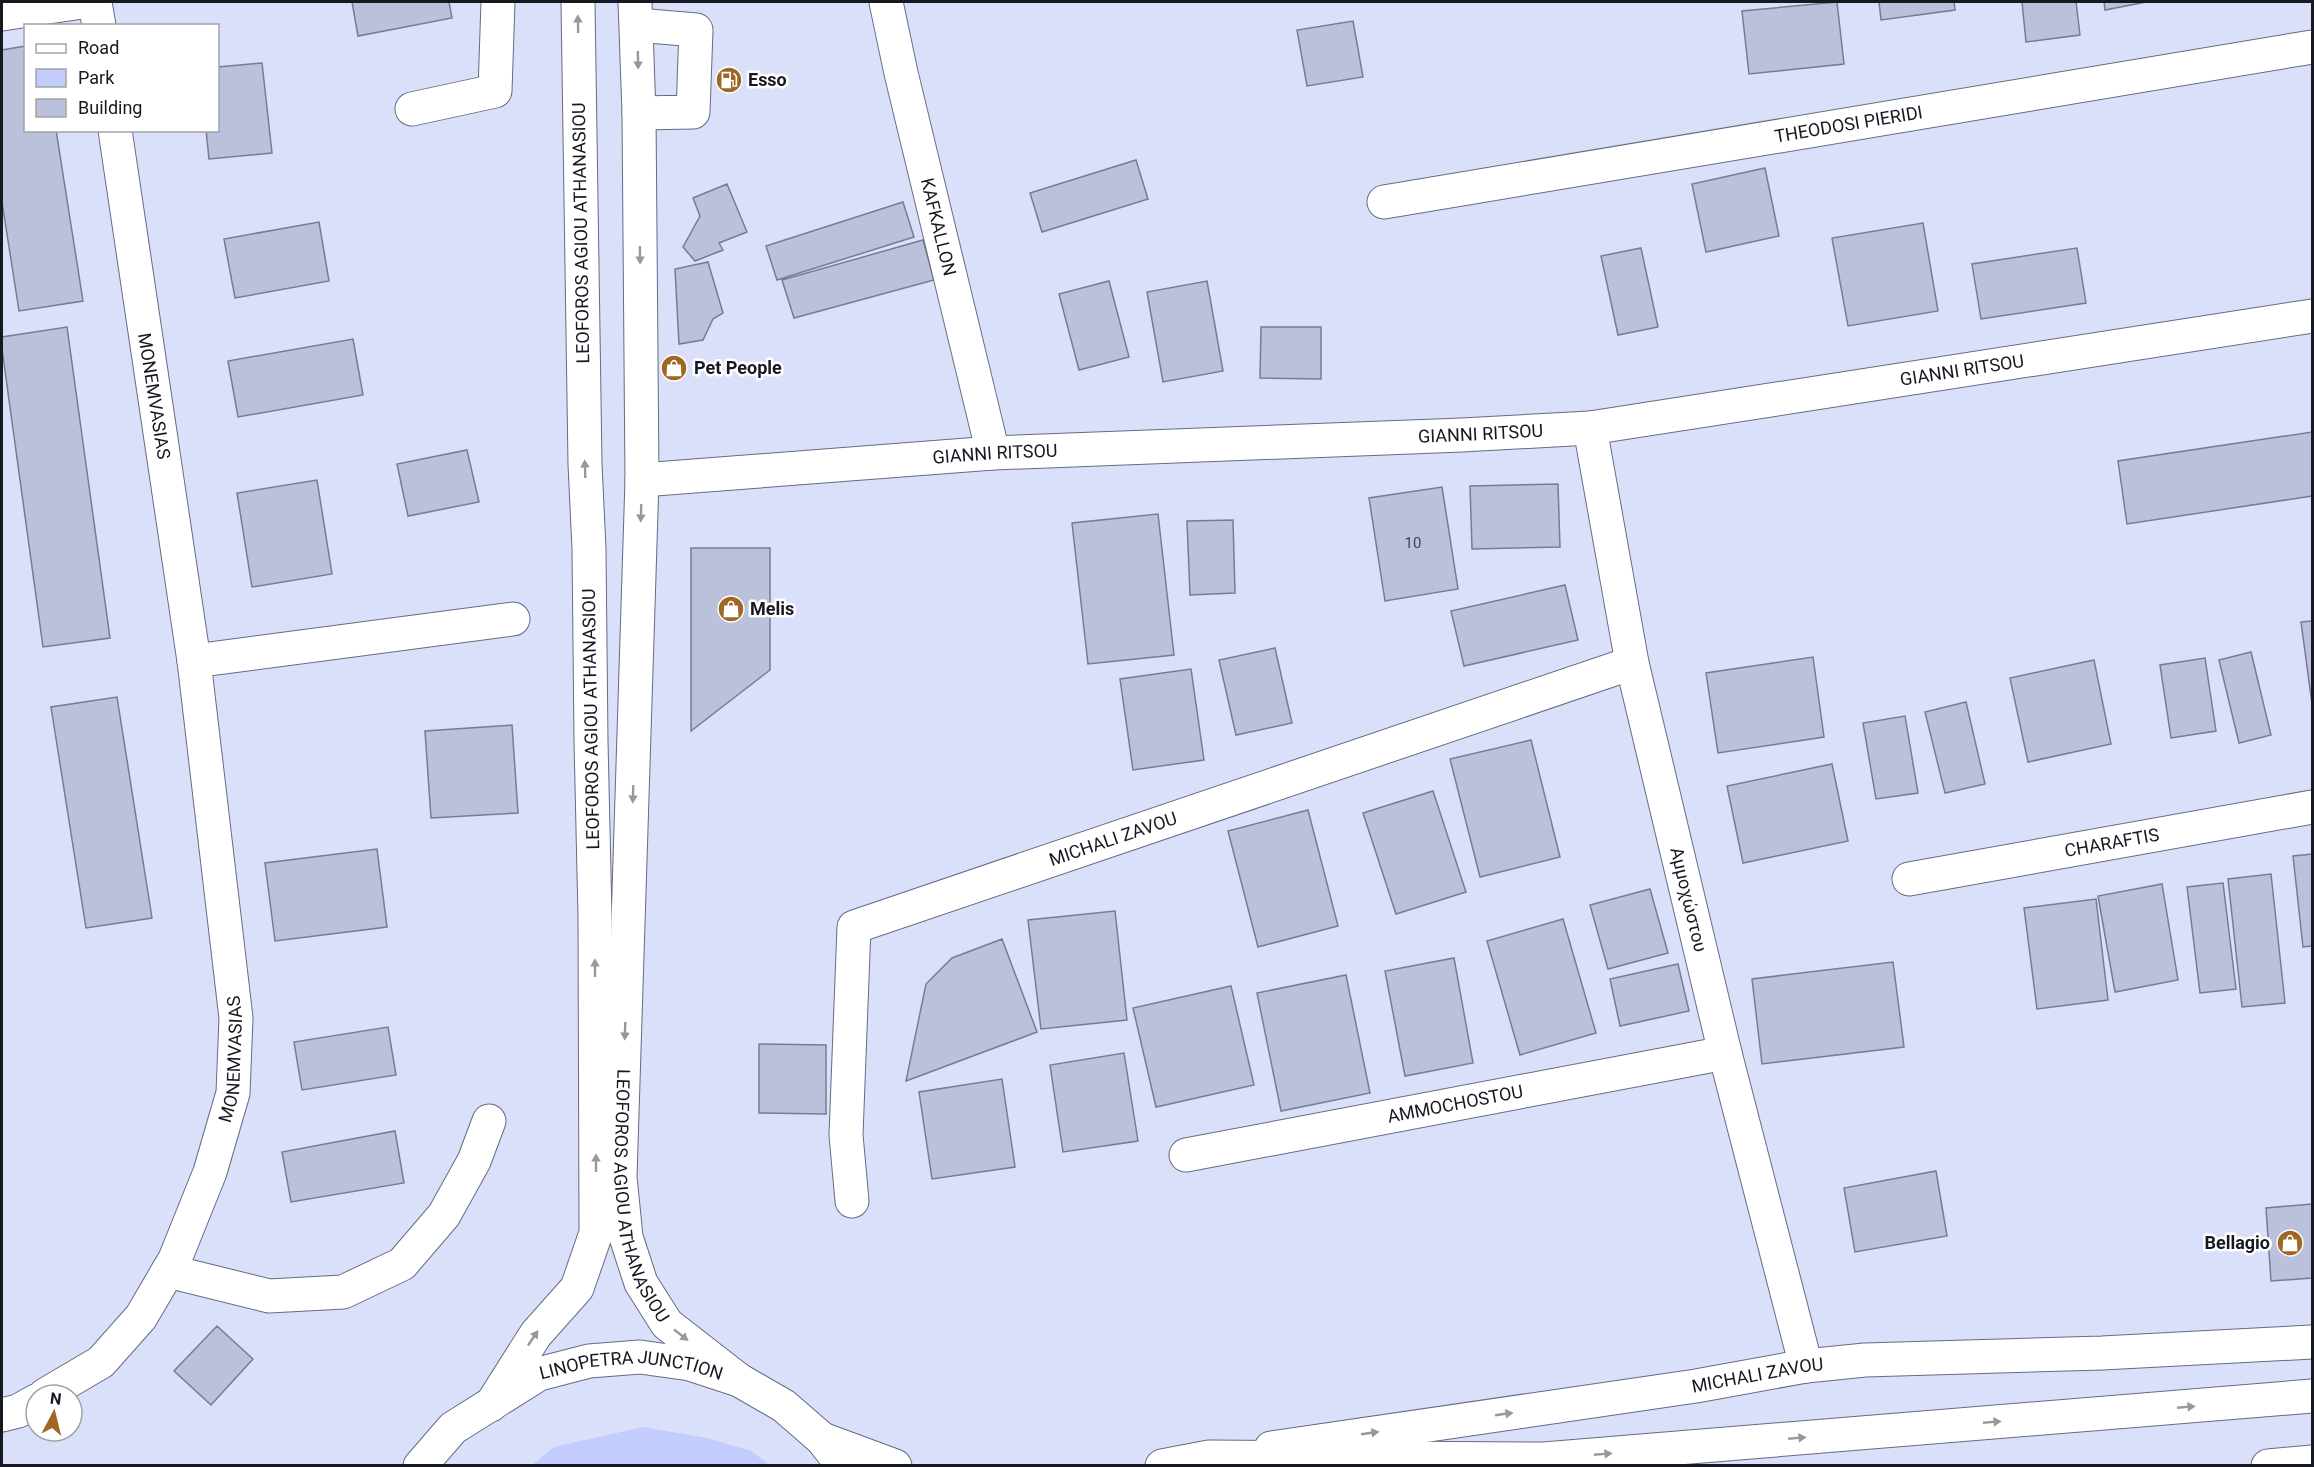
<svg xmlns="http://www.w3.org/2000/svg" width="2314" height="1467" font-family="Roboto,sans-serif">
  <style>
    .green { fill: #c3cdfd }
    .building { fill: #bbc1da; stroke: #777c93; stroke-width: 1.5 }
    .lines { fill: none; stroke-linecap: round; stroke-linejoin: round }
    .minor-casing { stroke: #666b82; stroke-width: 35 }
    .major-casing { stroke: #666b82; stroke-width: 35 }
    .highway-casing { stroke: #666b82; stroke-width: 35 }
    .minor { stroke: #fff; stroke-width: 33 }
    .major { stroke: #fff; stroke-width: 33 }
    .highway { stroke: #fff; stroke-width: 33 }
    .oneway { fill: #97989c }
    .labels { text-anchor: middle; stroke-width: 5; stroke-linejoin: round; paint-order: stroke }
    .number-label { font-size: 15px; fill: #404350 }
    .poi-label { font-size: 18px; font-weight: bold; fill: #171922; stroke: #fff; text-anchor: start }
    .street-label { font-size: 18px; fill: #171922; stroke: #fff }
  </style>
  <rect width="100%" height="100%" fill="#dae0fa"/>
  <!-- green -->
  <path class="green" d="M 643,1427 L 707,1438 L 751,1451 L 770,1465 L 532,1465 L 554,1447 Z"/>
  <!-- building -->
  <path class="building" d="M 352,2 L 449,2 L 452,18 L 358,36 Z
    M 1837,2 L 1844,64 L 1749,74 L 1742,11 Z
    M 1879,2 L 1954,2 L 1955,10 L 1881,20 Z
    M 2022,2 L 2076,2 L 2080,35 L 2026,42 Z
    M 2104,2 L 2146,2 L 2105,10 Z
    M 1353,21 L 1363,77 L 1307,86 L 1297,30 Z
    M 26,46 L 26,130 L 56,130 L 83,301 L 19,311 L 2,202 L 2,50 Z
    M 262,63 L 272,153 L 209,159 L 206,130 L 218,130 L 218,67 Z
    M 1136,160 L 1148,199 L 1042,232 L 1030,193 Z
    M 1765,168 L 1779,236 L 1706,252 L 1692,184 Z
    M 727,184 L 747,232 L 719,243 L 723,250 L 695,261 L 683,247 L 700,216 L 693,198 Z
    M 903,202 L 914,237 L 777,280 L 766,246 Z
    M 319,222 L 329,281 L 235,298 L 224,239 Z
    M 1923,223 L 1938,311 L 1848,326 L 1832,238 Z
    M 923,240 L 934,280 L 794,318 L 782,280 Z
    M 1641,248 L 1658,327 L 1618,335 L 1601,256 Z
    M 2077,248 L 2086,303 L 1981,319 L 1972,264 Z
    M 708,262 L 723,313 L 713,319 L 703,340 L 679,344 L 675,269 Z
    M 1109,281 L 1129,357 L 1079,370 L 1059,294 Z
    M 1207,281 L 1223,371 L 1163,382 L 1147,292 Z
    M 67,327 L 110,638 L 43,647 L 2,349 L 2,337 Z
    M 1261,327 L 1321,327 L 1321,379 L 1260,378 Z
    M 353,339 L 363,395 L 238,417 L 228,361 Z
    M 2312,432 L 2312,496 L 2127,524 L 2118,461 Z
    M 467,450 L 479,502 L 408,516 L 397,464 Z
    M 317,480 L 332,574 L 252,587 L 237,493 Z
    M 1558,484 L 1560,547 L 1472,549 L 1470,486 Z
    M 1442,487 L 1458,589 L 1385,601 L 1369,498 Z
    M 1158,514 L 1174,655 L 1088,664 L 1072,523 Z
    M 1233,520 L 1235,593 L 1190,595 L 1187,521 Z
    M 691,548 L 770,548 L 770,670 L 691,731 Z
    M 1565,585 L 1578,640 L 1464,666 L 1451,611 Z
    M 2312,621 L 2312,704 L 2301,622 Z
    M 1275,648 L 1292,723 L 1236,735 L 1219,660 Z
    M 2251,652 L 2271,735 L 2239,743 L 2219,660 Z
    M 1813,657 L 1824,737 L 1718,753 L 1706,673 Z
    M 2205,658 L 2216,731 L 2171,738 L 2160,665 Z
    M 2094,660 L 2111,744 L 2028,762 L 2010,678 Z
    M 1191,669 L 1204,760 L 1133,770 L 1120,679 Z
    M 117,697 L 152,918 L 86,928 L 51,707 Z
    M 1966,702 L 1985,784 L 1945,793 L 1925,712 Z
    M 1905,716 L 1918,793 L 1876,799 L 1863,723 Z
    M 512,725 L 518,813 L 431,818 L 425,731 Z
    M 1531,740 L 1560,857 L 1480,877 L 1450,759 Z
    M 1832,764 L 1848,841 L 1743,863 L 1727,786 Z
    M 1433,791 L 1466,892 L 1396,914 L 1363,813 Z
    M 1308,810 L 1338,926 L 1258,947 L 1228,831 Z
    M 377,849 L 387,927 L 275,941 L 265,863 Z
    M 2312,854 L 2312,946 L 2303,947 L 2293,856 Z
    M 2271,874 L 2285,1003 L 2242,1007 L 2228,879 Z
    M 2223,883 L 2236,989 L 2200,993 L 2187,887 Z
    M 2162,884 L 2178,980 L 2115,992 L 2098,896 Z
    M 1650,889 L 1668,953 L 1608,969 L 1590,905 Z
    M 2096,899 L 2108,1000 L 2037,1009 L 2024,908 Z
    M 1115,911 L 1127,1020 L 1041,1029 L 1028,920 Z
    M 1563,919 L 1596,1033 L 1520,1055 L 1487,941 Z
    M 1002,939 L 1037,1032 L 906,1081 L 926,984 L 952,958 Z
    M 1454,958 L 1473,1063 L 1405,1076 L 1385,971 Z
    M 1893,962 L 1904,1047 L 1762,1064 L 1752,979 Z
    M 1678,964 L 1689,1011 L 1620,1026 L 1610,979 Z
    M 1346,975 L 1370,1093 L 1281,1111 L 1257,993 Z
    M 1231,986 L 1254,1085 L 1156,1107 L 1133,1008 Z
    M 388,1027 L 396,1075 L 302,1090 L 294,1042 Z
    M 759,1044 L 826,1045 L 826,1114 L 759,1113 Z
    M 1124,1053 L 1138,1141 L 1063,1152 L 1050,1065 Z
    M 1002,1079 L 1015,1167 L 932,1179 L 919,1092 Z
    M 395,1131 L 404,1183 L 291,1202 L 282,1152 Z
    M 1936,1171 L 1947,1236 L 1855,1252 L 1844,1188 Z
    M 2312,1204 L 2312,1278 L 2271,1281 L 2266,1208 Z
    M 217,1326 L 253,1359 L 211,1405 L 174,1371 Z"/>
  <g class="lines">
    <defs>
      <g id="minor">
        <path d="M 95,2 L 99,26"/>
        <path id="s1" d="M 886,2 L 901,73 L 993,453"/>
        <path d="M 2,14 L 82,2"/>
        <path d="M 637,25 L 696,30 L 693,112 L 639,113"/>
        <path d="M 412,109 L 495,91 L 498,2"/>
        <path id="s2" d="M 1384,202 L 2312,47"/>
        <path id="s3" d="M 1590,428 L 1632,663 L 1725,1053 L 1806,1366"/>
        <path id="s4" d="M 642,480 L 993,453 L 1462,435 L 1590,428 L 2312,316"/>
        <path d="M 194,661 L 513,619"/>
        <path id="s5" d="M 1909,879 L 2312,807"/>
        <path id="s6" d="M 1186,1155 L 1725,1053"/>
        <path id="s7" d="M 852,1201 L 846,1135 L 854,927 L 1632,663"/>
        <path d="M 168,1271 L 269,1296 L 343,1292 L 402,1264 L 444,1215 L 474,1161 L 489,1121"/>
        <path id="s8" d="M 45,1395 L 101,1362 L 141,1317 L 175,1259 L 210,1172 L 233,1093 L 236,1018 L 194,661 L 115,130"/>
        <path d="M 2,1415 L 18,1411 L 36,1401"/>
        <path id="s9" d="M 1271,1448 L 1696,1386 L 1806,1366 L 1865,1360 L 2102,1353 L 2312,1342"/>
      </g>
      <g id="major">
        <path id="s10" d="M 635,2 L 639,113 L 642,480 L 620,1177 L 626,1237 L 641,1283 L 667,1324 L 739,1380"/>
        <path d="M 491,1405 L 536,1334 L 577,1288 L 596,1233 L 595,917 L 591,741 L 589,549 L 585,464 L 578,2"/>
        <path id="s11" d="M 420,1466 L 453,1428 L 539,1374 L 589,1361 L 640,1357 L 690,1364 L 739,1380 L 784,1406 L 822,1439 L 843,1466"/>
      </g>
      <path id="highway" d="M 822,1439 L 895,1466
        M 1162,1466 L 1209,1457 L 1544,1459 L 2312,1396
        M 2268,1466 L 2312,1462"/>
    </defs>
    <!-- minor casing -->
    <use href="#minor" class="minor-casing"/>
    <!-- major casing -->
    <use href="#major" class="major-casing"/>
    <!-- highway casing -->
    <use href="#highway" class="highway-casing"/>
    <!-- minor -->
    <use href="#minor" class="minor"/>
    <!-- major -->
    <use href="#major" class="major"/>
    <!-- highway -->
    <use href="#highway" class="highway"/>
  </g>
  <!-- one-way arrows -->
  <defs><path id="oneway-solid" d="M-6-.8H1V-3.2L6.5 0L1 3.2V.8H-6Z" transform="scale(1.5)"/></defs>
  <g class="oneway">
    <use href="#oneway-solid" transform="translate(578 24) rotate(-91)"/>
    <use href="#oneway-solid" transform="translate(638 60) rotate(89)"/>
    <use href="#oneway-solid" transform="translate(640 255) rotate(89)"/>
    <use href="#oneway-solid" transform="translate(585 469) rotate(-92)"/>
    <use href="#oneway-solid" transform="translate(641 513) rotate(92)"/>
    <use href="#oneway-solid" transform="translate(633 794) rotate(92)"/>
    <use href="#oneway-solid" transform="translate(595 968) rotate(-90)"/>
    <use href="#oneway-solid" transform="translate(625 1031) rotate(92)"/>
    <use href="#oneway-solid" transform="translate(596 1163) rotate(-90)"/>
    <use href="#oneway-solid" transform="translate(681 1335) rotate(38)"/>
    <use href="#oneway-solid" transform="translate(533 1338) rotate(-56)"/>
    <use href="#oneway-solid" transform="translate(2186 1407) rotate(-5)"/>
    <use href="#oneway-solid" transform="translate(1504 1414) rotate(-8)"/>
    <use href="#oneway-solid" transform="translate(1992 1422) rotate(-5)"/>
    <use href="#oneway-solid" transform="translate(1370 1433) rotate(-8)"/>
    <use href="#oneway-solid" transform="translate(1797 1438) rotate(-5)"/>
    <use href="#oneway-solid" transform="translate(1603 1454) rotate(-5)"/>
  </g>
  <!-- icons -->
  <defs>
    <symbol id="fuel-disc" viewBox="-11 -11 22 22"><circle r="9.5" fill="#9f6624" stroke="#fff"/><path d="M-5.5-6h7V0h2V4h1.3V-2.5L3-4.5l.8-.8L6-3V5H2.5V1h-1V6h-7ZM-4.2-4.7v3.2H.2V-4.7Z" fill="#fff"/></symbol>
    <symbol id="shop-disc" viewBox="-11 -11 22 22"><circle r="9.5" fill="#9f6624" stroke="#fff"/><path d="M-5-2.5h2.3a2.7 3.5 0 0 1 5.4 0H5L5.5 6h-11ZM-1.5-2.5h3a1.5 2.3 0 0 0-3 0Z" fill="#fff"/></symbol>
  </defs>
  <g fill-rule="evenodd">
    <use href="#fuel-disc" x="714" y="65" width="30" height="30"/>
    <use href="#shop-disc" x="659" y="353" width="30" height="30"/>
    <use href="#shop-disc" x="716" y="594" width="30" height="30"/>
    <use href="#shop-disc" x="2275" y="1228" width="30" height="30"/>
  </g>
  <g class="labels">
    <!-- number labels -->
    <g class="number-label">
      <text x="1413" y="548">10</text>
    </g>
    <!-- poi labels -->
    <g class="poi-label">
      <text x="748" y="86">Esso</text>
      <text x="694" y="374">Pet People</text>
      <text x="750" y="615">Melis</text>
      <text x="2270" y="1249" text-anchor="end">Bellagio</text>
    </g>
    <!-- street labels -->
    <g class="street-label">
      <text dy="6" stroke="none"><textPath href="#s2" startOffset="471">THEODOSI PIERIDI</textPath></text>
      <text dy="6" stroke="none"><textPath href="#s1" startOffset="231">KAFKALLON</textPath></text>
      <text transform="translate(581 233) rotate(-91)" y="6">LEOFOROS AGIOU ATHANASIOU</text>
      <text dy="6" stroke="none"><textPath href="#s4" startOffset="1326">GIANNI RITSOU</textPath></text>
      <text transform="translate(154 396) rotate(81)" y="6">MONEMVASIAS</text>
      <text dy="6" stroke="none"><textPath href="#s4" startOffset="840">GIANNI RITSOU</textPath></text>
      <text dy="6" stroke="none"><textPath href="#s4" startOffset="354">GIANNI RITSOU</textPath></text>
      <text transform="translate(591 719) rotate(-91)" y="6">LEOFOROS AGIOU ATHANASIOU</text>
      <text dy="6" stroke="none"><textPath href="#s7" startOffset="548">MICHALI ZAVOU</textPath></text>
      <text dy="6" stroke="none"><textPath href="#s5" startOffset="206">CHARAFTIS</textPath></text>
      <text dy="6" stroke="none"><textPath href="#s3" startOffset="482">Αμμοχώστου</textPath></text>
      <text dy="6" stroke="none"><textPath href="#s8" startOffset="402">MONEMVASIAS</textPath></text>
      <text dy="6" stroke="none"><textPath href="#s6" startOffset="274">AMMOCHOSTOU</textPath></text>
      <text dy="6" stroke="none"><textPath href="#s10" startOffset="1198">LEOFOROS AGIOU ATHANASIOU</textPath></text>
      <text dy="6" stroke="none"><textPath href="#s9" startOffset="492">MICHALI ZAVOU</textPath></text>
      <text dy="6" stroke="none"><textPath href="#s11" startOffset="246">LINOPETRA JUNCTION</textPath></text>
    </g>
  </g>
  <!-- border -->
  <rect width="2314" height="1467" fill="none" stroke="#171922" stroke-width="6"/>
  <!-- legend -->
  <rect x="24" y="24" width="195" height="108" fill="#ffffff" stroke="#a2a3a7" stroke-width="1.5"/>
  <rect x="36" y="44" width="30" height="9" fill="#ffffff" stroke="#a2a3a7" stroke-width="1.5"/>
  <text x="78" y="54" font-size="18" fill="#171922">Road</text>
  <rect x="36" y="69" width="30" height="18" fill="#c3cdfd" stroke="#a2a3a7" stroke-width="1.5"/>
  <text x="78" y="84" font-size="18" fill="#171922">Park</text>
  <rect x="36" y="99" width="30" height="18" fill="#bbc1da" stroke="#a2a3a7" stroke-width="1.5"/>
  <text x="78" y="114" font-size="18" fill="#171922">Building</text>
  <!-- north arrow -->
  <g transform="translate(54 1413) rotate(7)"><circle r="28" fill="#ffffff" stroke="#a2a3a7" stroke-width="1.5"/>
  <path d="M0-4.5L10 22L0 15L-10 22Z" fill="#9f6624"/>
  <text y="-9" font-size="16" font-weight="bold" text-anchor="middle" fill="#171922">N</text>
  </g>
</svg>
